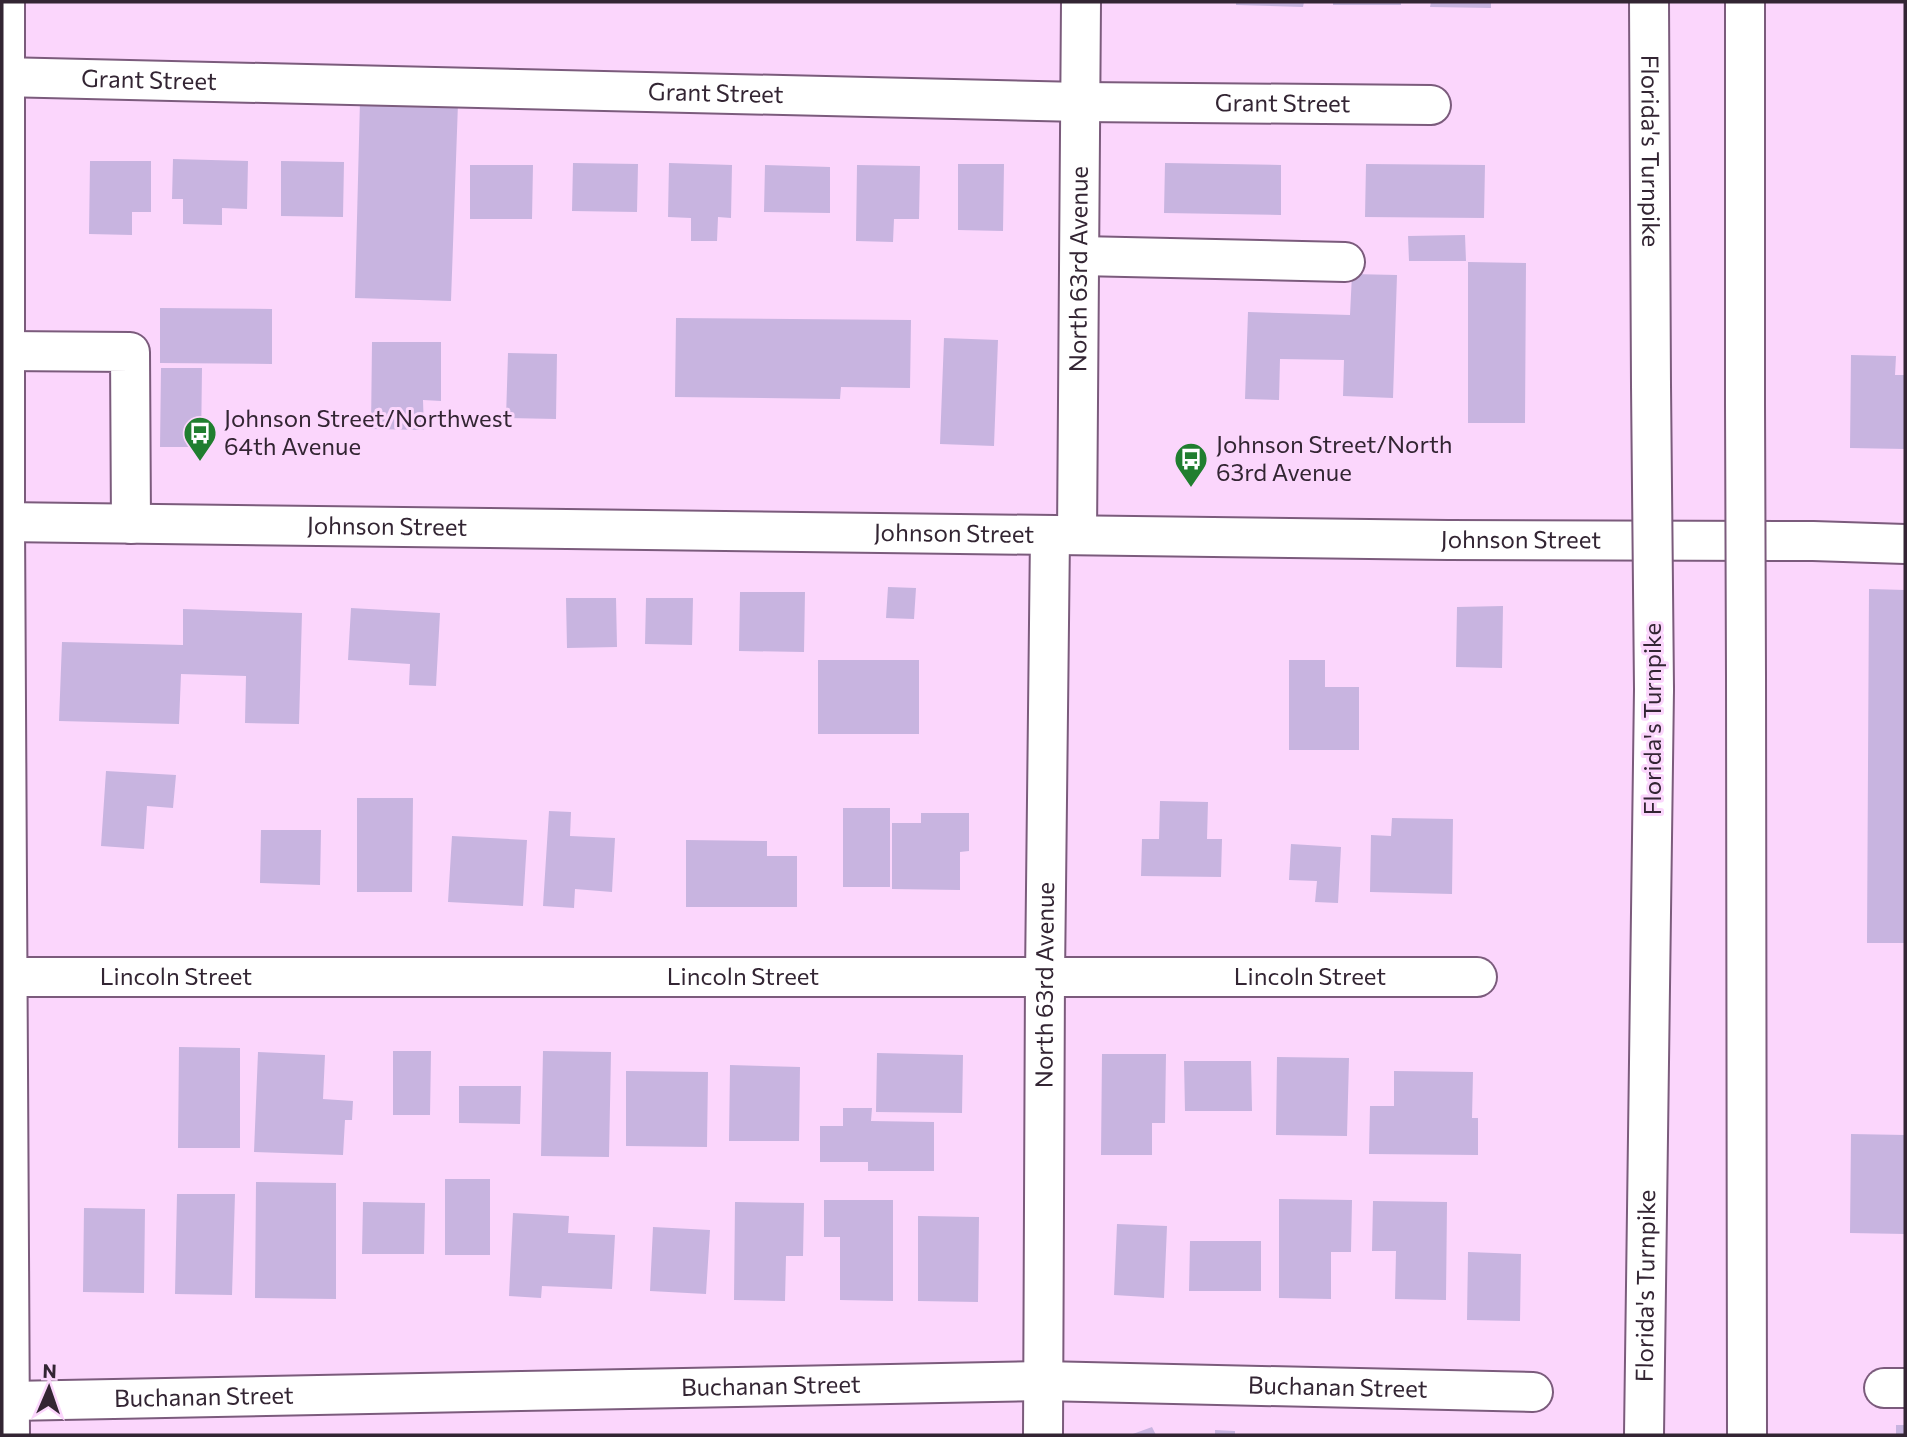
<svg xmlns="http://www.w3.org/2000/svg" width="1907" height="1437" font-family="Commissioner,sans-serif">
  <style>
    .building { fill: #c8b4e0 }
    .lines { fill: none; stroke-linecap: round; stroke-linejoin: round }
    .minor-casing { stroke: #7b5b7c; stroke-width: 42 }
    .highway-casing { stroke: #7b5b7c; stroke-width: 42 }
    .minor { stroke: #fff; stroke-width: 38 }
    .highway { stroke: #fff; stroke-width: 38 }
    .highway-bridge-casing { stroke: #7b5b7c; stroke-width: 42; stroke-linecap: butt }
    .highway-bridge { stroke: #fff; stroke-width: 38 }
    .labels { text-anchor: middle; stroke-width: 6; stroke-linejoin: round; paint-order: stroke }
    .street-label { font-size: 24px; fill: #332533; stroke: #fbd6fc }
    .poi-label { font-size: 24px; fill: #332533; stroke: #fbd6fc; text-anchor: start }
  </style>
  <rect width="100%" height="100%" fill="#fbd6fc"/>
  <!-- building -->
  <path class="building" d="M 1236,2 L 1304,2 L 1303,7 L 1236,5 Z
    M 1333,2 L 1401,2 L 1401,5 L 1333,5 Z
    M 1431,2 L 1491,2 L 1491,8 L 1430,7 Z
    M 360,100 L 458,103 L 451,301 L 355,298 Z
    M 173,159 L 248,161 L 247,209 L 222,208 L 222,225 L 183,224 L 183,199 L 172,199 Z
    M 90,161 L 151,161 L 151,212 L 132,212 L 132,235 L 89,234 Z
    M 281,161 L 344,162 L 343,217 L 281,216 Z
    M 573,163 L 638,164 L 637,212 L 572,211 Z
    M 669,163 L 732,165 L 731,218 L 718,217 L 717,241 L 691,241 L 691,218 L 668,217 Z
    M 1165,163 L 1281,165 L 1281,215 L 1164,213 Z
    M 958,164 L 1004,164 L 1003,231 L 958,230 Z
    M 1366,164 L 1485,165 L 1484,218 L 1365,217 Z
    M 470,165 L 533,165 L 532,219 L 470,219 Z
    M 765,165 L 830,167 L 830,213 L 764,212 Z
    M 857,165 L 920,166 L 919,219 L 894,219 L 893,242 L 856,241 Z
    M 1465,235 L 1466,261 L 1409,261 L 1408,236 Z
    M 1468,262 L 1526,263 L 1525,423 L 1468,423 Z
    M 1352,274 L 1397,275 L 1393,398 L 1343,396 L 1344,360 L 1280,359 L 1279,400 L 1245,399 L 1248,312 L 1350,315 Z
    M 160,308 L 272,309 L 272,364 L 160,363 Z
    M 676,318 L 911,320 L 910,388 L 841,387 L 840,399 L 675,397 Z
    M 944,338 L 998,340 L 994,446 L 940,444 Z
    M 372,342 L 441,342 L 441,401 L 423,400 L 424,430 L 371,429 Z
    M 508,353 L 557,354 L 556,419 L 506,418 Z
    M 1851,355 L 1896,356 L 1895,375 L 1905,375 L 1905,449 L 1850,448 Z
    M 161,368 L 202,368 L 201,447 L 160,447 Z
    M 888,587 L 916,588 L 914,619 L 886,618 Z
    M 1869,589 L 1905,590 L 1905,943 L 1867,943 Z
    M 740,592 L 805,592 L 804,652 L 739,651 Z
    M 566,598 L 616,598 L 617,647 L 567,648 Z
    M 646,598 L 693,598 L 692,645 L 645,644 Z
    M 1503,606 L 1502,668 L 1456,667 L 1457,607 Z
    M 351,608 L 440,613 L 436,686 L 409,685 L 410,664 L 348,660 Z
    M 183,609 L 302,613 L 299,724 L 245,723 L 246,676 L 181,674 L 179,724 L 59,721 L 62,642 L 183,645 Z
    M 818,660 L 919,660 L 919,734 L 818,734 Z
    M 1289,660 L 1325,660 L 1325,687 L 1359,687 L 1359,750 L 1289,750 Z
    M 106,771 L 176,775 L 173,808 L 147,806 L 144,849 L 101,846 Z
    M 357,798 L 413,798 L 412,892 L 357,892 Z
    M 1160,801 L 1208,802 L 1207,839 L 1222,839 L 1221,877 L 1141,876 L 1142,839 L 1159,839 Z
    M 843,808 L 890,808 L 890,887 L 843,887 Z
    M 549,811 L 571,812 L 570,836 L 615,838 L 612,892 L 575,889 L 574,908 L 543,906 Z
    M 921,813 L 969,813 L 969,851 L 960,852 L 960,890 L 892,889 L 892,823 L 921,823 Z
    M 1392,818 L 1453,819 L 1452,894 L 1370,892 L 1371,835 L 1391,836 Z
    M 261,830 L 321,830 L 320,885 L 260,883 Z
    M 452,836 L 527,840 L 523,906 L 448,902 Z
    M 686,840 L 767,841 L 767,856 L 797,856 L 797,907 L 686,907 Z
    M 1291,844 L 1341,847 L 1338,903 L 1315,902 L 1317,881 L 1289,880 Z
    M 179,1047 L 240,1048 L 240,1148 L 178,1148 Z
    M 393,1051 L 431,1051 L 430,1115 L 393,1115 Z
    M 543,1051 L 611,1052 L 609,1157 L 541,1156 Z
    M 258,1052 L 325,1055 L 323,1099 L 353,1101 L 352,1120 L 345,1120 L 343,1155 L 254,1152 Z
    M 877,1053 L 963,1055 L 962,1113 L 876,1112 Z
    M 1102,1054 L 1166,1054 L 1165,1123 L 1152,1123 L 1152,1155 L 1101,1155 Z
    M 1277,1057 L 1349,1058 L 1347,1136 L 1276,1135 Z
    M 1184,1061 L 1251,1061 L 1252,1111 L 1185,1111 Z
    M 730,1065 L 800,1067 L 799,1141 L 729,1141 Z
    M 626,1071 L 708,1072 L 707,1147 L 626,1146 Z
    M 1394,1071 L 1473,1072 L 1472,1118 L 1478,1118 L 1478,1155 L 1369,1154 L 1370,1106 L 1394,1106 Z
    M 459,1086 L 521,1086 L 520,1124 L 459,1123 Z
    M 843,1108 L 872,1108 L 871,1121 L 934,1122 L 934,1171 L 868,1171 L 868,1162 L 820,1162 L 820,1126 L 843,1126 Z
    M 1851,1134 L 1905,1135 L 1905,1234 L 1850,1233 Z
    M 445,1179 L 490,1179 L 490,1255 L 445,1255 Z
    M 256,1182 L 336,1183 L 336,1299 L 255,1298 Z
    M 177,1194 L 235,1194 L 232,1295 L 175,1294 Z
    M 1279,1199 L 1352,1200 L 1351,1252 L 1331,1252 L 1331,1299 L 1279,1298 Z
    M 824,1200 L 893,1200 L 893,1301 L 840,1300 L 840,1237 L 824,1237 Z
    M 1373,1201 L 1447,1202 L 1446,1300 L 1395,1299 L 1396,1251 L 1372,1251 Z
    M 363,1202 L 425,1203 L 424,1254 L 362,1254 Z
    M 735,1202 L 804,1203 L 803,1256 L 786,1256 L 785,1301 L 734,1300 Z
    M 84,1208 L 145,1209 L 144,1293 L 83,1292 Z
    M 513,1213 L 569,1216 L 568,1233 L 615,1235 L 612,1289 L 542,1286 L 541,1298 L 509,1296 Z
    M 918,1216 L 979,1217 L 978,1302 L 918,1301 Z
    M 1117,1224 L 1167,1226 L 1164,1298 L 1114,1295 Z
    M 653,1227 L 710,1230 L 706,1294 L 650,1291 Z
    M 1190,1241 L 1261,1241 L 1261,1291 L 1189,1291 Z
    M 1468,1252 L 1521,1254 L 1520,1321 L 1467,1320 Z
    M 1896,1425 L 1905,1425 L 1905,1435 L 1896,1435 Z
    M 1152,1427 L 1156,1435 L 1130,1435 Z
    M 1215,1430 L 1235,1431 L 1235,1435 L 1215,1435 Z"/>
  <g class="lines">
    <defs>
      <g id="minor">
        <path d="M 5,2 L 5,522 L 10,1435"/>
        <path id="s1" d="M 2,77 L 1081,102 L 1431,105"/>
        <path d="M 1080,256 L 1345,262"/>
        <path d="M 5,351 L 130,352 L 131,524"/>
        <path id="s2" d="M 2,522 L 1448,540 L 1813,541 L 1905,544"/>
        <path id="s3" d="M 1077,535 L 1081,2"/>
        <path id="s4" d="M 8,977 L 1477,977"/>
        <path d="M 1884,1388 L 1905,1388"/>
        <path id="s5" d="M 10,1401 L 1042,1381 L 1533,1392"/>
        <path id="s6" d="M 1043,1435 L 1045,977 L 1050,535"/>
      </g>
      <g id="highway">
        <path id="s7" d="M 1649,2 L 1651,385"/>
        <path d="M 1745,2 L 1745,403"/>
        <path d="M 1746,676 L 1747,1435"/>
        <path id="s8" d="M 1644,1435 L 1654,689"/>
      </g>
    </defs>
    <!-- minor casing -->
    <use href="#minor" class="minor-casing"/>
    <!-- highway casing -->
    <use href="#highway" class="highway-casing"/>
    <!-- minor -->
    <use href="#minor" class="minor"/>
    <!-- highway -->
    <use href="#highway" class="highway"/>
    <defs>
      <path id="highway-bridge" d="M 1651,385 L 1654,689
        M 1745,403 L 1746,676"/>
    </defs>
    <!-- highway-bridge casing -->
    <use href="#highway-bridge" class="highway-bridge-casing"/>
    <!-- highway-bridge -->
    <use href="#highway-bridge" class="highway-bridge"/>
  </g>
  <!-- icons -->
  <defs>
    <symbol id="bus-pin" viewBox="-11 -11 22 30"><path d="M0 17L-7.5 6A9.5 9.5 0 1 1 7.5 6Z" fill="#207e2f" stroke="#fbd6fc"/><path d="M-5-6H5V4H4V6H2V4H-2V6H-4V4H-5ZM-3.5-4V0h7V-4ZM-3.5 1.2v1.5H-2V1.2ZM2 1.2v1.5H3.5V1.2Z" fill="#fff"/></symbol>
  </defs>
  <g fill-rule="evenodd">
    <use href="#bus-pin" x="181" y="414" width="38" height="52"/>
    <use href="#bus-pin" x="1172" y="440" width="38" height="52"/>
  </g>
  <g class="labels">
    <!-- street labels -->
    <g class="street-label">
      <text dy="8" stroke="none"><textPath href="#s1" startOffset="147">Grant Street</textPath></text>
      <text dy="8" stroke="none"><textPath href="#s1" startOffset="714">Grant Street</textPath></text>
      <text dy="8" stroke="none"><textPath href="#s1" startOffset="1281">Grant Street</textPath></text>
      <text dy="8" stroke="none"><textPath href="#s7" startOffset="149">Florida's Turnpike</textPath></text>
      <text dy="8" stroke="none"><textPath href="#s3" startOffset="266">North 63rd Avenue</textPath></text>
      <text dy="8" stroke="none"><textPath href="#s2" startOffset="385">Johnson Street</textPath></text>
      <text dy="8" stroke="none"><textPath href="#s2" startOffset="952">Johnson Street</textPath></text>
      <text dy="8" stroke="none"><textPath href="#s2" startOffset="1519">Johnson Street</textPath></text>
      <text transform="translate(1653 719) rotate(-90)" y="8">Florida's Turnpike</text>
      <text dy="8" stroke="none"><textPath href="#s4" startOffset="168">Lincoln Street</textPath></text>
      <text dy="8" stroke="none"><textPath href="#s4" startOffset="735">Lincoln Street</textPath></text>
      <text dy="8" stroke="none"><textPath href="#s4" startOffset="1302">Lincoln Street</textPath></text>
      <text dy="8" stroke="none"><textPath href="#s6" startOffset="450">North 63rd Avenue</textPath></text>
      <text dy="8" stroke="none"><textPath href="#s8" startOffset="149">Florida's Turnpike</textPath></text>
      <text dy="8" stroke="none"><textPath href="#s5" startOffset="761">Buchanan Street</textPath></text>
      <text dy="8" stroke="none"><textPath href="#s5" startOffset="1328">Buchanan Street</textPath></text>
      <text dy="8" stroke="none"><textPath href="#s5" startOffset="194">Buchanan Street</textPath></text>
    </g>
    <!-- poi labels -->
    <g class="poi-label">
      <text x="224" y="427">Johnson Street/Northwest<tspan x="224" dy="28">64th Avenue</tspan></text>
      <text x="1216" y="453">Johnson Street/North<tspan x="1216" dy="28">63rd Avenue</tspan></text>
    </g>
  </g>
  <!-- border -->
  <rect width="1907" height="1437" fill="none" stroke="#332533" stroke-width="7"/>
  <!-- north arrow -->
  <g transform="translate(49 1388) rotate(2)" stroke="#fbd6fc" stroke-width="5" paint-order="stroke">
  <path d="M0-5L12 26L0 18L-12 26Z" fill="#332533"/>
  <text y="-10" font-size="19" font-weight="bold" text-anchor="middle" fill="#332533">N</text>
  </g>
</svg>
